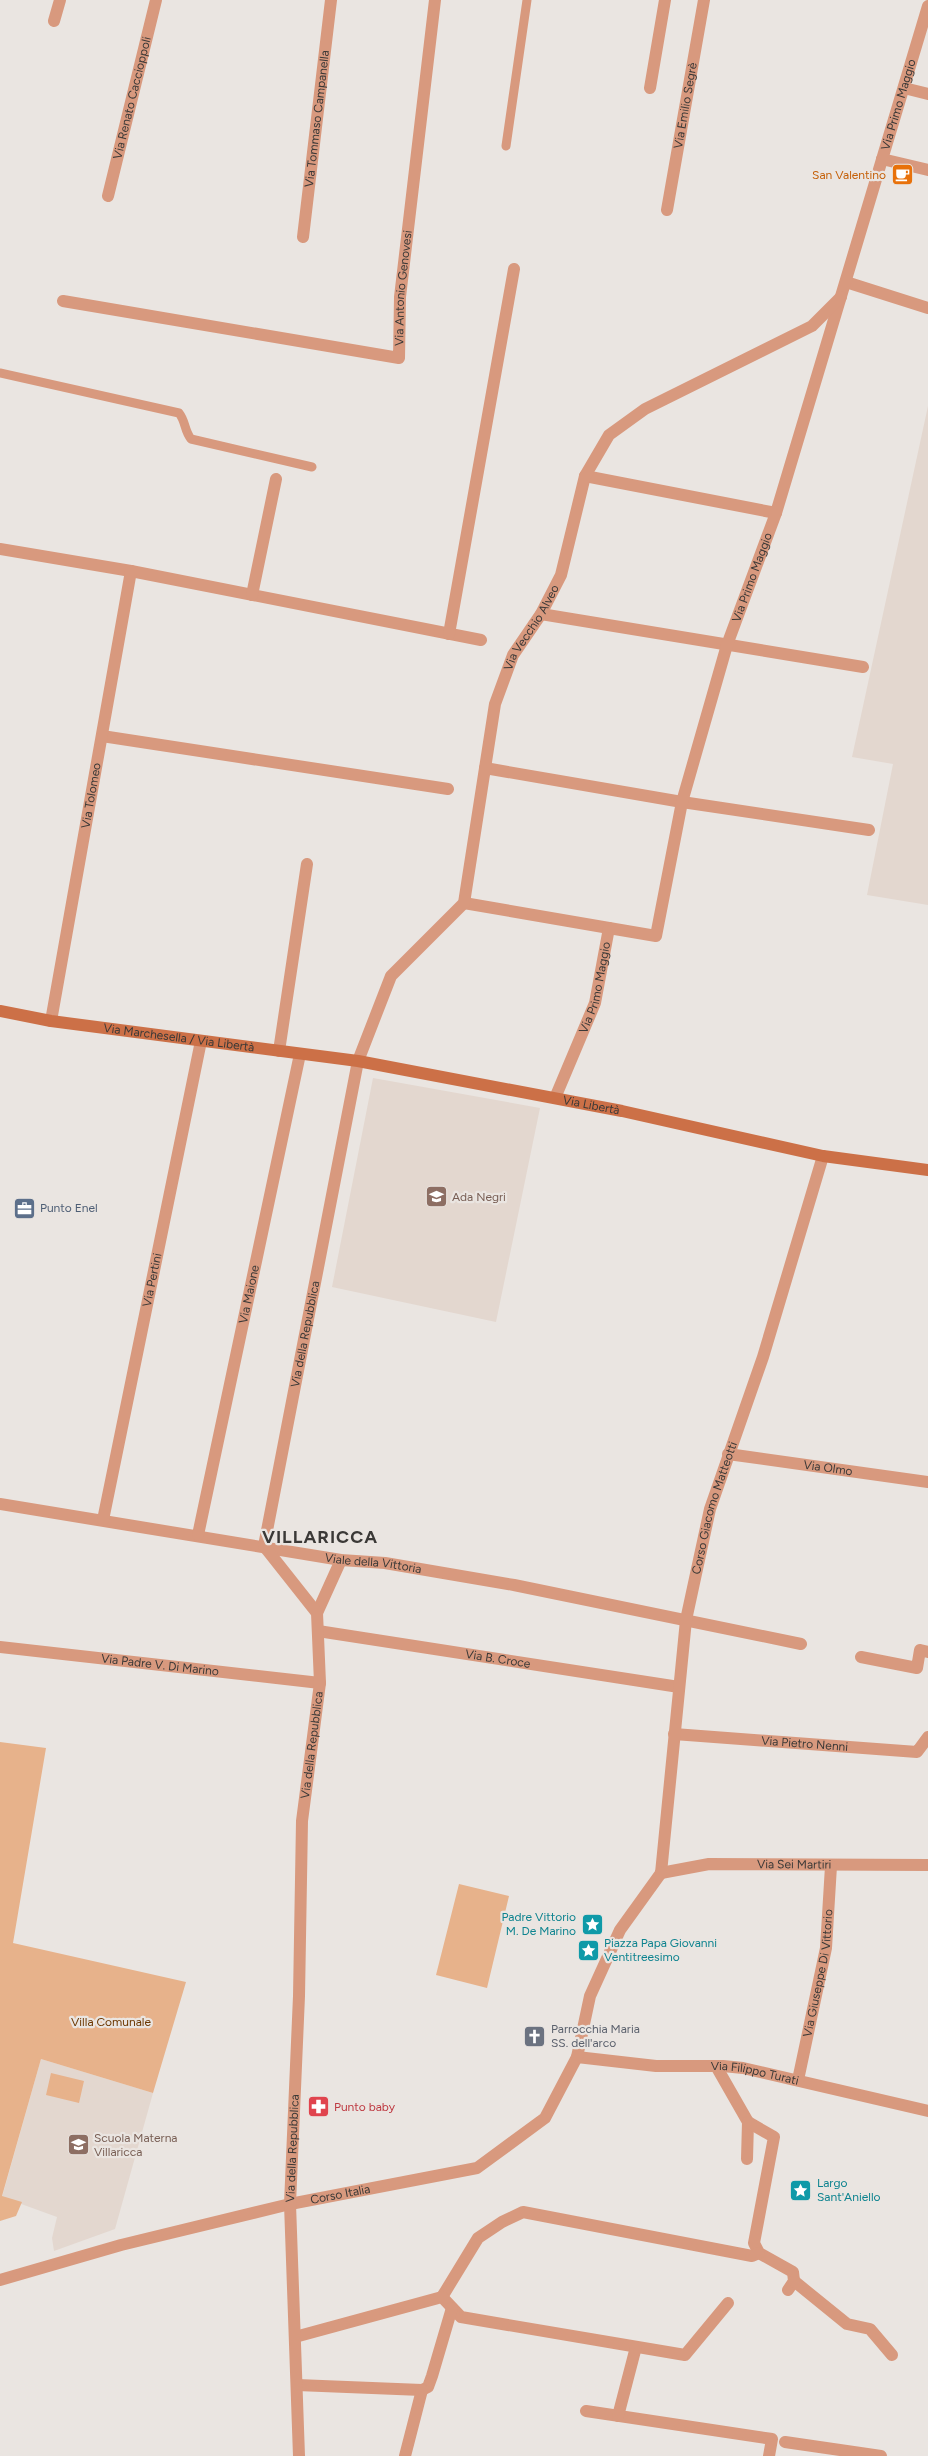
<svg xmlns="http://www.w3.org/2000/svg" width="928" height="2456" font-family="Figtree,sans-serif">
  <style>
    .built { fill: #e3d7cf }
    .green { fill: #e7b28b }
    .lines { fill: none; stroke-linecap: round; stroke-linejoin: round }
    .lane { stroke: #d8997e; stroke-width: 9 }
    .street { stroke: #d8997e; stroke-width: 12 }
    .secondary { stroke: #cc7047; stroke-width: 12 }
    .labels { text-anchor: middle; stroke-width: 4.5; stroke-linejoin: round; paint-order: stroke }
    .street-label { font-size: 12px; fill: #3b3937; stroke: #eae5e1 }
    .food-label { font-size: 12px; fill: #c56008; stroke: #eae5e1; text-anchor: end }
    .education-label { font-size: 12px; fill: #785e54; stroke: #eae5e1; text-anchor: start }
    .service-label { font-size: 12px; fill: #4e5e75; stroke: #eae5e1; text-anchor: start }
    .culture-label { font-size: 12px; fill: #0d838f; stroke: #eae5e1; text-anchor: start }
    .park-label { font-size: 12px; fill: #6c3700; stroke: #eae5e1 }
    .worship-label { font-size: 12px; fill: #5b616d; stroke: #eae5e1; text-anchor: start }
    .health-label { font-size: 12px; fill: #be3a42; stroke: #eae5e1; text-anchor: start }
    .district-label { font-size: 18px; font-weight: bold; letter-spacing: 1px; fill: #3b3937; stroke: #eae5e1 }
  </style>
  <rect width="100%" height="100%" fill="#eae5e1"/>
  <!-- built -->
  <path class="built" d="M 928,406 L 928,905 L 867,895 L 893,764 L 852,757 Z
    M 373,1078 L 540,1108 L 496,1322 L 332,1287 Z
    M 41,2059 L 153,2093 L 115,2229 L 54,2251 L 52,2238 L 57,2217 L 2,2197 Z"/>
  <!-- green -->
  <path class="green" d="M 0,1742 L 46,1748 L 13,1943 L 186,1982 L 153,2093 L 41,2059 L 2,2196 L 22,2202 L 16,2216 L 0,2221 Z
    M 459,1884 L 509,1896 L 487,1988 L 436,1975 Z
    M 51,2073 L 84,2081 L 79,2103 L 46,2095 Z"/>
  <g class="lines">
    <!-- lane -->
    <path class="lane" d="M 506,146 L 527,0
      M 0,373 L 179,413 C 186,422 184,430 191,439 L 312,467"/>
    <!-- street -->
    <g class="street">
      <path d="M 54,21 L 60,0"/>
      <path d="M 650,88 L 665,0"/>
      <path d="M 904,88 L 928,94"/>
      <path d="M 882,159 L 928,170"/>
      <path id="s1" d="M 108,196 L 156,0"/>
      <path id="s2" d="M 667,210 L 704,0"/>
      <path id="s3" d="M 303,237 L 331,0"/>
      <path d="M 846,282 L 928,308"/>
      <path id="s4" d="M 63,301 L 399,358 L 400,297 L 435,0"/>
      <path d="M 585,476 L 776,513"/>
      <path d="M 0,549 L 131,571 L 481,640"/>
      <path d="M 252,595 L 276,479"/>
      <path d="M 541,614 L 863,667"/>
      <path d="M 449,634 L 514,269"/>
      <path d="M 102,736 L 448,789"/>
      <path d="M 485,768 L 682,802 L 869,830"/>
      <path d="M 464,903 L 609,928"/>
      <path id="s5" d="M 51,1021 L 131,571"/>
      <path d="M 279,1051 L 307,864"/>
      <path id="s6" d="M 555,1098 L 595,1003 L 609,928 L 656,936 L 682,802 L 727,645 L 776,513 L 928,6"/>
      <path id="s7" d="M 728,1454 L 928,1482"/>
      <path id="s8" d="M 0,1504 L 341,1560 L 385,1563 L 514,1585 L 801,1644"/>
      <path id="s9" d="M 103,1520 L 201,1041"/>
      <path id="s10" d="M 198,1535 L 300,1054"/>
      <path d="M 317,1613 L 341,1560"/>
      <path id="s11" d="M 318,1631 L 679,1687"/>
      <path id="s12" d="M 0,1647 L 320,1683"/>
      <path d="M 861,1657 L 917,1668 L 920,1650 L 928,1652"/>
      <path id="s13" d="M 674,1734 L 917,1752 L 928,1737"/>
      <path id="s14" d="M 661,1873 L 686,1620 L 710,1509 L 763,1357 L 823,1156"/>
      <path id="s15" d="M 661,1873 L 709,1864 L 928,1865"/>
      <path id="s16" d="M 577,2057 L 656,2066 L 723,2066 L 743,2068 L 928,2111"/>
      <path d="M 716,2066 L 748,2122 L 747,2159"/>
      <path id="s17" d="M 798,2080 L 826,1948 L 831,1866"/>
      <path d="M 748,2122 L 774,2137 L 754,2243 L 759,2253 L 793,2272 L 794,2281 L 788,2290"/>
      <path id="s18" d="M 0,2280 L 121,2245 L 290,2204 L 477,2168 L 545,2118 L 577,2057 L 590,1996 L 620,1930 L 661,1873"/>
      <path d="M 794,2281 L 847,2324 L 870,2329 L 892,2355"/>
      <path d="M 442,2297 L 478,2238 L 502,2222 L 523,2212 L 752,2256 L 759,2253"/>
      <path d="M 295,2337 L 442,2297 L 461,2317 L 685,2355 L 728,2303"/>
      <path d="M 297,2385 L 422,2390 L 428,2387 L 432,2376 L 452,2308"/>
      <path d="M 586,2411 L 772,2439 L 769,2456"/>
      <path d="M 618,2416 L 636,2347"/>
      <path d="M 785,2442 L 881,2456"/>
      <path id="s19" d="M 299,2456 L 290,2204 L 299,1996 L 302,1821 L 320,1683 L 317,1613 L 264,1546 L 358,1061 L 391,976 L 464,903 L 495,704 L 513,655 L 541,614 L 561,575 L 585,476 L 609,435 L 645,409 L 812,326 L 841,297"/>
      <path d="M 405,2456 L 422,2390"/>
    </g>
    <!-- secondary -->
    <path class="secondary" id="s20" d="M 0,1011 L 51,1021 L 358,1061 L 622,1111 L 823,1156 L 928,1170"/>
  </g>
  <!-- icons -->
  <defs>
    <symbol id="cafe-square" viewBox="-11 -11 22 22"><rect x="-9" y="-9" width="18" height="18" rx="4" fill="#e8710a" stroke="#eae5e1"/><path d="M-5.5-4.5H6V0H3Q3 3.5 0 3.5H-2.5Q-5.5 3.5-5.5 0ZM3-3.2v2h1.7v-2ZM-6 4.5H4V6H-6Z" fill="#fff"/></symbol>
    <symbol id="school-square" viewBox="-11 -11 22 22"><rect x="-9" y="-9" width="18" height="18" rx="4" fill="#8d6e63" stroke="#eae5e1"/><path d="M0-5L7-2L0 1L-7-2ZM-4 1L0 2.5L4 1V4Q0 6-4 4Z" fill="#fff"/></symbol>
    <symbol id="office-square" viewBox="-11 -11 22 22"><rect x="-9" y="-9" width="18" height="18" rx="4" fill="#5c6f8a" stroke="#eae5e1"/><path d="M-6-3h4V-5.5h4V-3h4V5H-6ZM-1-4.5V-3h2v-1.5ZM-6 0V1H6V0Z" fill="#fff"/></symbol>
    <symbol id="sight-square" viewBox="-11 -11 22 22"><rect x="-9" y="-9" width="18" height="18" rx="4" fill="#0f9aa8" stroke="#eae5e1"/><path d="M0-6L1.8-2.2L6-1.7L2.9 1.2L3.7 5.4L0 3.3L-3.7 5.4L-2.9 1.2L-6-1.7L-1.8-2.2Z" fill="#fff"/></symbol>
    <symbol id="church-square" viewBox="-11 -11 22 22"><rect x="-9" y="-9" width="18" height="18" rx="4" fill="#6b7280" stroke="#eae5e1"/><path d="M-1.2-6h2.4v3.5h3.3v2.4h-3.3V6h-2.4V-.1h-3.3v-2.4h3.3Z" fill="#fff"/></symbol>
    <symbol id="pharmacy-square" viewBox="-11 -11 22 22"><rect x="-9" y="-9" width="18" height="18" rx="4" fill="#e0444e" stroke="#eae5e1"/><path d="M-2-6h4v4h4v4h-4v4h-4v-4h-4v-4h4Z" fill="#fff"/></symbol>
  </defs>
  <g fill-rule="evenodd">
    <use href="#cafe-square" x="890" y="162" width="25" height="25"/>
    <use href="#school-square" x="424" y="1184" width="25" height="25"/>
    <use href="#office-square" x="12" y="1196" width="25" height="25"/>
    <use href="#sight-square" x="580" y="1912" width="25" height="25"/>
    <use href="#sight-square" x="576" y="1938" width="25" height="25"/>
    <use href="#church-square" x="522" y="2024" width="25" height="25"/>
    <use href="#pharmacy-square" x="306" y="2094" width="25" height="25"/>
    <use href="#school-square" x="66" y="2132" width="25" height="25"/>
    <use href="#sight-square" x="788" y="2178" width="25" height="25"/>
  </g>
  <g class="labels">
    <!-- street labels -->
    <g class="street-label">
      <text dy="4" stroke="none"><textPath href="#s1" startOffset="101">Via Renato Caccioppoli</textPath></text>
      <text dy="4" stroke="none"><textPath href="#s2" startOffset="106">Via Emilio Segrè</textPath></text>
      <text dy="4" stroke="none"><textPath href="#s6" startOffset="1094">Via Primo Maggio</textPath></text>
      <text dy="4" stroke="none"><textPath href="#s3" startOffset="119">Via Tommaso Campanella</textPath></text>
      <text dy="4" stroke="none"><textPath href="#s4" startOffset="411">Via Antonio Genovesi</textPath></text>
      <text dy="4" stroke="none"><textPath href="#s6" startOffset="599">Via Primo Maggio</textPath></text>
      <text dy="4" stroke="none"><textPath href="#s19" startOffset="1905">Via Vecchio Alveo</textPath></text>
      <text dy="4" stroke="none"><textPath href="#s5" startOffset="229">Via Tolomeo</textPath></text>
      <text dy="4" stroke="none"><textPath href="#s6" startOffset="118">Via Primo Maggio</textPath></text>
      <text dy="4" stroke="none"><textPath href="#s20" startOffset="181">Via Marchesella / Via Libertà</textPath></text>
      <text dy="4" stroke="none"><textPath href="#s20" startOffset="599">Via Libertà</textPath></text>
      <text dy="4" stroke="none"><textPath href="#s9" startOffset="245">Via Pertini</textPath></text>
      <text dy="4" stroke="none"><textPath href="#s10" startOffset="246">Via Maione</textPath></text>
      <text dy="4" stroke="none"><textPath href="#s19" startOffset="1146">Via della Repubblica</textPath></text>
      <text dy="4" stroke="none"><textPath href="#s7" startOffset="101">Via Olmo</textPath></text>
      <text dy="4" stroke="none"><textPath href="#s14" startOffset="370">Corso Giacomo Matteotti</textPath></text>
      <text dy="4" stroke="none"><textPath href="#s8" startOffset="378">Viale della Vittoria</textPath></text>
      <text dy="4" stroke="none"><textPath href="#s11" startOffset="182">Via B. Croce</textPath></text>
      <text dy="4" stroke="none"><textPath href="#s12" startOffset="161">Via Padre V. Di Marino</textPath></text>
      <text dy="4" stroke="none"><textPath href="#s13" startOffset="131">Via Pietro Nenni</textPath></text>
      <text dy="4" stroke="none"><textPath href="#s19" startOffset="712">Via della Repubblica</textPath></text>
      <text dy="4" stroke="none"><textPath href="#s15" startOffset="134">Via Sei Martiri</textPath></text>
      <text dy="4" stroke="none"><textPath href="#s17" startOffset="109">Via Giuseppe Di Vittorio</textPath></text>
      <text dy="4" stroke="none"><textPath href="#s16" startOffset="179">Via Filippo Turati</textPath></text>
      <text dy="4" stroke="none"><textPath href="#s19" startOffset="308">Via della Repubblica</textPath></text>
      <text dy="4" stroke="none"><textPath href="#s18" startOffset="351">Corso Italia</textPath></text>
    </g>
    <!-- food labels -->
    <g class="food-label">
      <text x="886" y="179">San Valentino</text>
    </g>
    <!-- education labels -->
    <g class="education-label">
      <text x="452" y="1201">Ada Negri</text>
      <text x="94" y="2142">Scuola Materna<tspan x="94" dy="14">Villaricca</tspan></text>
    </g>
    <!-- service labels -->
    <g class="service-label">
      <text x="40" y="1212">Punto Enel</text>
    </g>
    <!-- culture labels -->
    <g class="culture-label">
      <text x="576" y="1921" text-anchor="end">Padre Vittorio<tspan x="576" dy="14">M. De Marino</tspan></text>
      <text x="604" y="1947">Piazza Papa Giovanni<tspan x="604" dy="14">Ventitreesimo</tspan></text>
      <text x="817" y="2187">Largo<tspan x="817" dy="14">Sant'Aniello</tspan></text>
    </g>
    <!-- park labels -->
    <g class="park-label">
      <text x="111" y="2026">Villa Comunale</text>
    </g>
    <!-- worship labels -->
    <g class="worship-label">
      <text x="551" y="2033">Parrocchia Maria<tspan x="551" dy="14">SS. dell'arco</tspan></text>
    </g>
    <!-- health labels -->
    <g class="health-label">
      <text x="334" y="2111">Punto baby</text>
    </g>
    <!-- district labels -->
    <g class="district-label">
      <text x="320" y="1543">VILLARICCA</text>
    </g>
  </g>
</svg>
